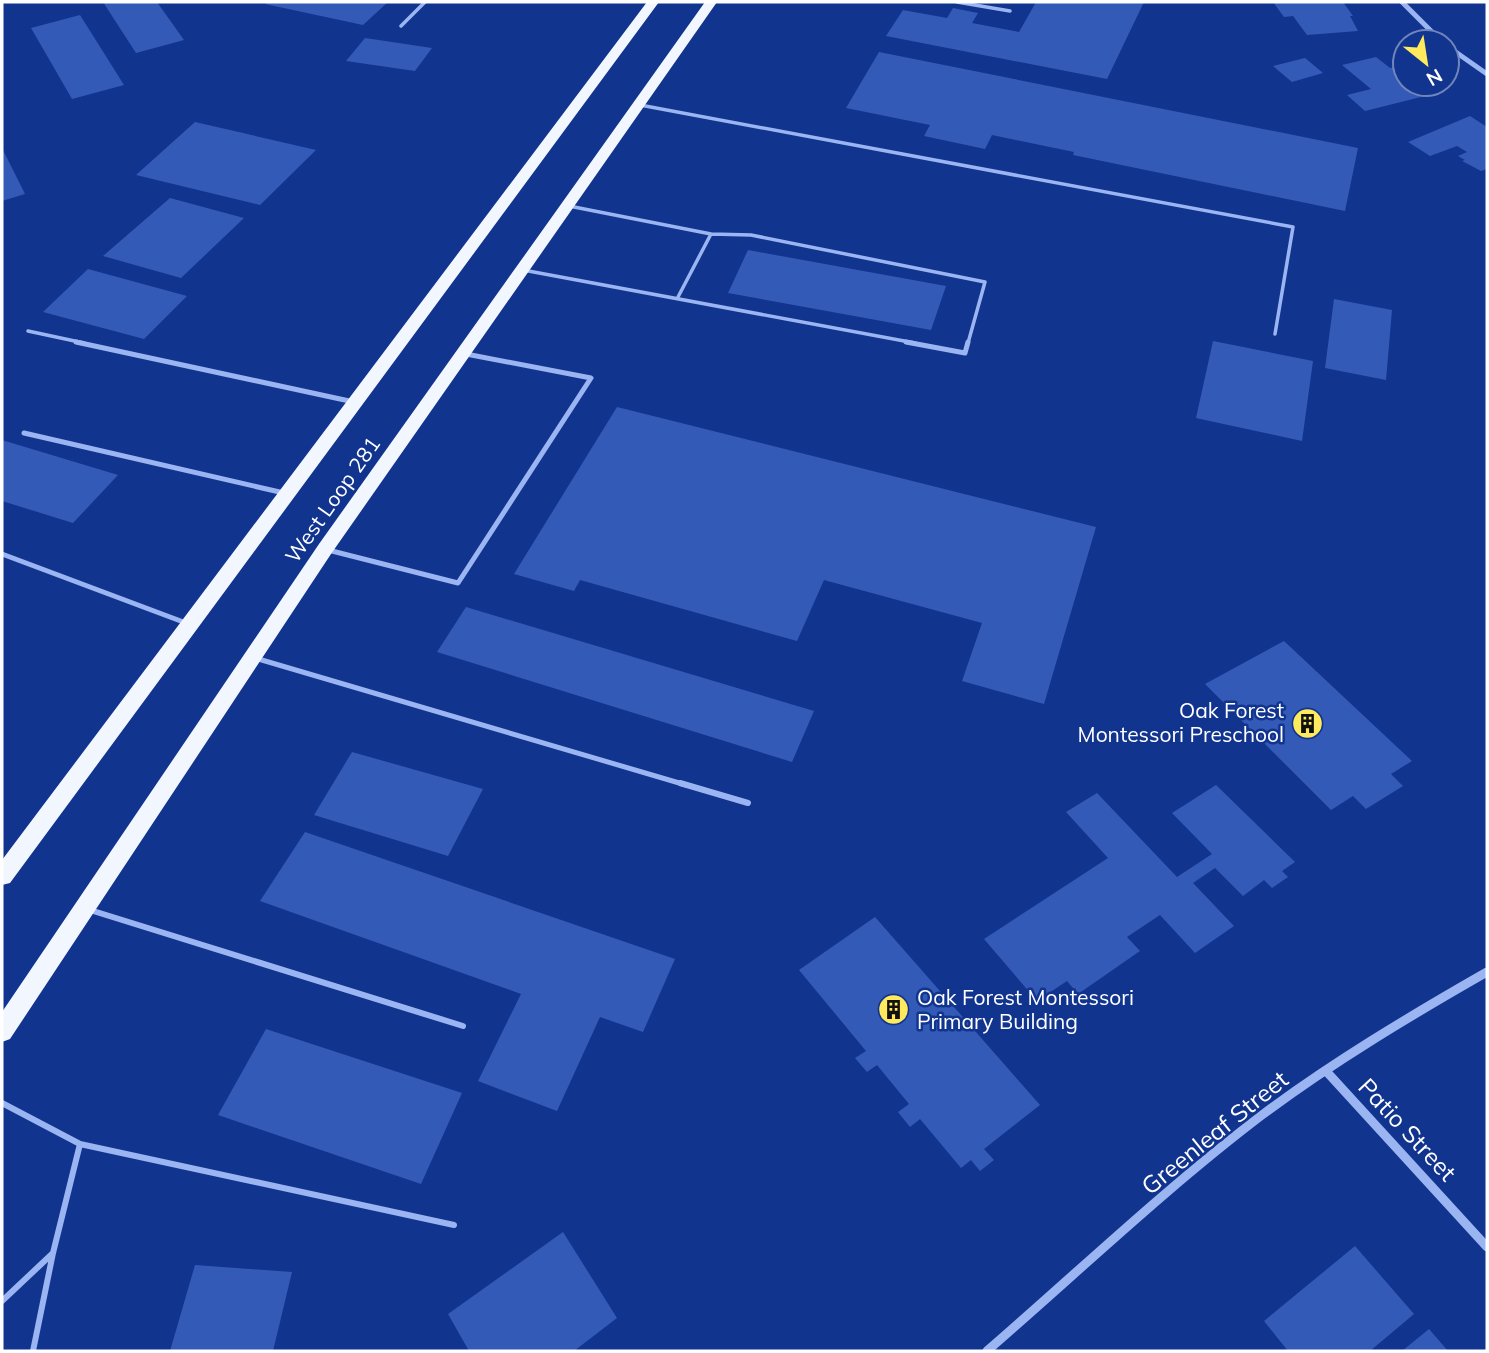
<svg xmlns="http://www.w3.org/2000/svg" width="1489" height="1353" font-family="Mulish,sans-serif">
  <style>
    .building { fill: #345ab7 }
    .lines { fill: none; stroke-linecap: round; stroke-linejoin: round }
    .service-far2 { stroke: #9bb5f2; stroke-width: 3.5 }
    .service-far1 { stroke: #9bb5f2; stroke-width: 5 }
    .service { stroke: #9bb5f2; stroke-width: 6 }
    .minor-far1 { stroke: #9bb5f2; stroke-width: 5 }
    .minor { stroke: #9bb5f2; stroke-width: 9 }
    .trunk { fill: #f2f6ff; fill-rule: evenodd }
    .labels { text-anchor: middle; stroke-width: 5; stroke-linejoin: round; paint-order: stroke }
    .street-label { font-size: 21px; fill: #fff; stroke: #11348f }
    .poi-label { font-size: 21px; fill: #fff; stroke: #11348f; text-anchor: end }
    .near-street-label { font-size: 24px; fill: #fff; stroke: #11348f }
  </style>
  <rect width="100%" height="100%" fill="#11348f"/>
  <!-- building -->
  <path class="building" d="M 103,2 L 157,2 L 184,40 L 136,53 Z
    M 268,2 L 388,2 L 363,25 L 265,4 Z
    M 1036,2 L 1144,2 L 1107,79 L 886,36 L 903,10 L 947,18 L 953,8 L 978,13 L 972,23 L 1019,32 Z
    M 1273,2 L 1343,2 L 1353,16 L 1350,16 L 1358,31 L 1307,35 L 1293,16 L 1284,17 Z
    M 80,15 L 124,85 L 72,99 L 31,28 Z
    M 365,38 L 432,48 L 415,71 L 346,61 Z
    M 879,52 L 1358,148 L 1345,211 L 1073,155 L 1074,152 L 992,135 L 985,149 L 924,136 L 930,125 L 846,108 Z
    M 1376,57 L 1390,68 L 1395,67 L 1405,75 L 1405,84 L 1419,86 L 1414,87 L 1425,96 L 1365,111 L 1347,95 L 1371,89 L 1342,65 Z
    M 1305,58 L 1323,73 L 1292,82 L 1273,66 Z
    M 1470,116 L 1487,127 L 1487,169 L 1481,171 L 1462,161 L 1465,160 L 1458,156 L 1467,152 L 1457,146 L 1430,156 L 1408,142 Z
    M 195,122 L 316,150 L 260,205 L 136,175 Z
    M 2,148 L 25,194 L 2,201 Z
    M 170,198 L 244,218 L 181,278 L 103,256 Z
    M 748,250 L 946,286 L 931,330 L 728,293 Z
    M 88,269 L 187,296 L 144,339 L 43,312 Z
    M 1334,299 L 1392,310 L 1386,380 L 1325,368 Z
    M 1213,341 L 1313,361 L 1302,441 L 1196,418 Z
    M 617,407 L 1096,527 L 1044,704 L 962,681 L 982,623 L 824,580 L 797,641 L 580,580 L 574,591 L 514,574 Z
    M 2,440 L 118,475 L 73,523 L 2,501 Z
    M 466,607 L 814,711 L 792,762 L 437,652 Z
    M 1284,641 L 1412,761 L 1391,774 L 1403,786 L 1366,809 L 1353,796 L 1331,810 L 1205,684 Z
    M 352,752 L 483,789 L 448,856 L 314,815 Z
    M 1216,785 L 1295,862 L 1282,871 L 1288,877 L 1272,888 L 1264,880 L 1243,896 L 1215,868 L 1193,883 L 1234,926 L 1195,953 L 1160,915 L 1127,937 L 1140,951 L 1078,994 L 1067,981 L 1037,1001 L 984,939 L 1108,858 L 1066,812 L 1097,793 L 1177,877 L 1212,854 L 1172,813 Z
    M 305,832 L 675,959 L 643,1032 L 600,1017 L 557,1111 L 478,1081 L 521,994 L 260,901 Z
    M 875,917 L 1040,1105 L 984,1149 L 994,1160 L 980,1171 L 971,1160 L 961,1168 L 920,1119 L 910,1127 L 898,1112 L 909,1104 L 877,1065 L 867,1072 L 855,1058 L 866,1051 L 799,970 Z
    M 266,1029 L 462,1093 L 421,1184 L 218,1115 Z
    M 563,1232 L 617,1318 L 574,1351 L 469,1351 L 448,1314 Z
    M 1355,1246 L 1414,1314 L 1370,1351 L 1288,1351 L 1264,1321 Z
    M 195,1265 L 292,1272 L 273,1351 L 170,1351 Z
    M 1429,1329 L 1448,1351 L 1402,1351 Z"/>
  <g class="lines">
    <!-- service-far2 -->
    <path class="service-far2" d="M 957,2 L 1010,11
      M 401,26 L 425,2
      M 640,105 L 1293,227 L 1275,334
      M 569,206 L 711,234 L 678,297
      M 711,234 L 751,235 L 985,282 L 968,343
      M 523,270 L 915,343
      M 28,331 L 84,343"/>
    <!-- service-far1 -->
    <path class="service-far1" d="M 76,342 L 354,402
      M 906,342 L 965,353 L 968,342
      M 24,433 L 284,493
      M 328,550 L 458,583 L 591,378 L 466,354
      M 2,554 L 186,623
      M 255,658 L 686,785"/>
    <!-- service -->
    <path class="service" d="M 680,783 L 748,803
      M 90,910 L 463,1026
      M 2,1103 L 80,1144 L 454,1225
      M 2,1301 L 53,1253
      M 33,1351 L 53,1253 L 80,1144"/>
    <!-- minor-far1 -->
    <path class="minor-far1" d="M 1402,2 L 1442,42
      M 1447,46 L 1487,74"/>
    <!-- minor -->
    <path class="minor" d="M 1326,1071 L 1487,1247
      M 987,1351 C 1078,1272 1166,1188 1262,1115 C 1333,1062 1410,1016 1487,972"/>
    <!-- trunk -->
    <path class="trunk" d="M 647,2 L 659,2 L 10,883 L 2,885 L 2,860 Z
      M 705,2 L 717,2 L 331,554 L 10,1039 L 2,1042 L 2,1012 L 319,544 Z"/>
  </g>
  <!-- icons -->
  <defs>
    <symbol id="building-disc" viewBox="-11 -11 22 22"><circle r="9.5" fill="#ffe95c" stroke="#11348f"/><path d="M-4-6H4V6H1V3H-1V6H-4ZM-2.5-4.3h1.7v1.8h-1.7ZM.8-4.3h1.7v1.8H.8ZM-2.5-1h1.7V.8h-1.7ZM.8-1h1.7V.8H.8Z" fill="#111"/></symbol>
  </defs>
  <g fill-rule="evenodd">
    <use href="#building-disc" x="1290" y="706" width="35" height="35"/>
    <use href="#building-disc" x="876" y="992" width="35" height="35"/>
  </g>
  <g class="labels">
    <!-- street labels -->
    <g class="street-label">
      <text transform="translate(333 500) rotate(-55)" y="7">West Loop 281</text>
    </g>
    <!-- poi labels -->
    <g class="poi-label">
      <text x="1284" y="718">Oak Forest<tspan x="1284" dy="24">Montessori Preschool</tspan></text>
      <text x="917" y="1005" text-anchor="start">Oak Forest Montessori<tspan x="917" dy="24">Primary Building</tspan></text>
    </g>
    <!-- near-street labels -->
    <g class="near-street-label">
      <text transform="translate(1407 1130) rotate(47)" y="8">Patio Street</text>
      <text transform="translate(1215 1133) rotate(-39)" y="8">Greenleaf Street</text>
    </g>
  </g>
  <!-- border -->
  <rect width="1489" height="1353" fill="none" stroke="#ffffff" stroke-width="7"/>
  <!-- north arrow -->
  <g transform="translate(1426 63) rotate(150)"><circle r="33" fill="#11348f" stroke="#7085bc" stroke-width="2"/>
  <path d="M0-5L12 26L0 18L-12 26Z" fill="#ffe95c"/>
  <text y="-10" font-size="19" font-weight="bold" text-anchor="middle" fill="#ffffff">N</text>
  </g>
</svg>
